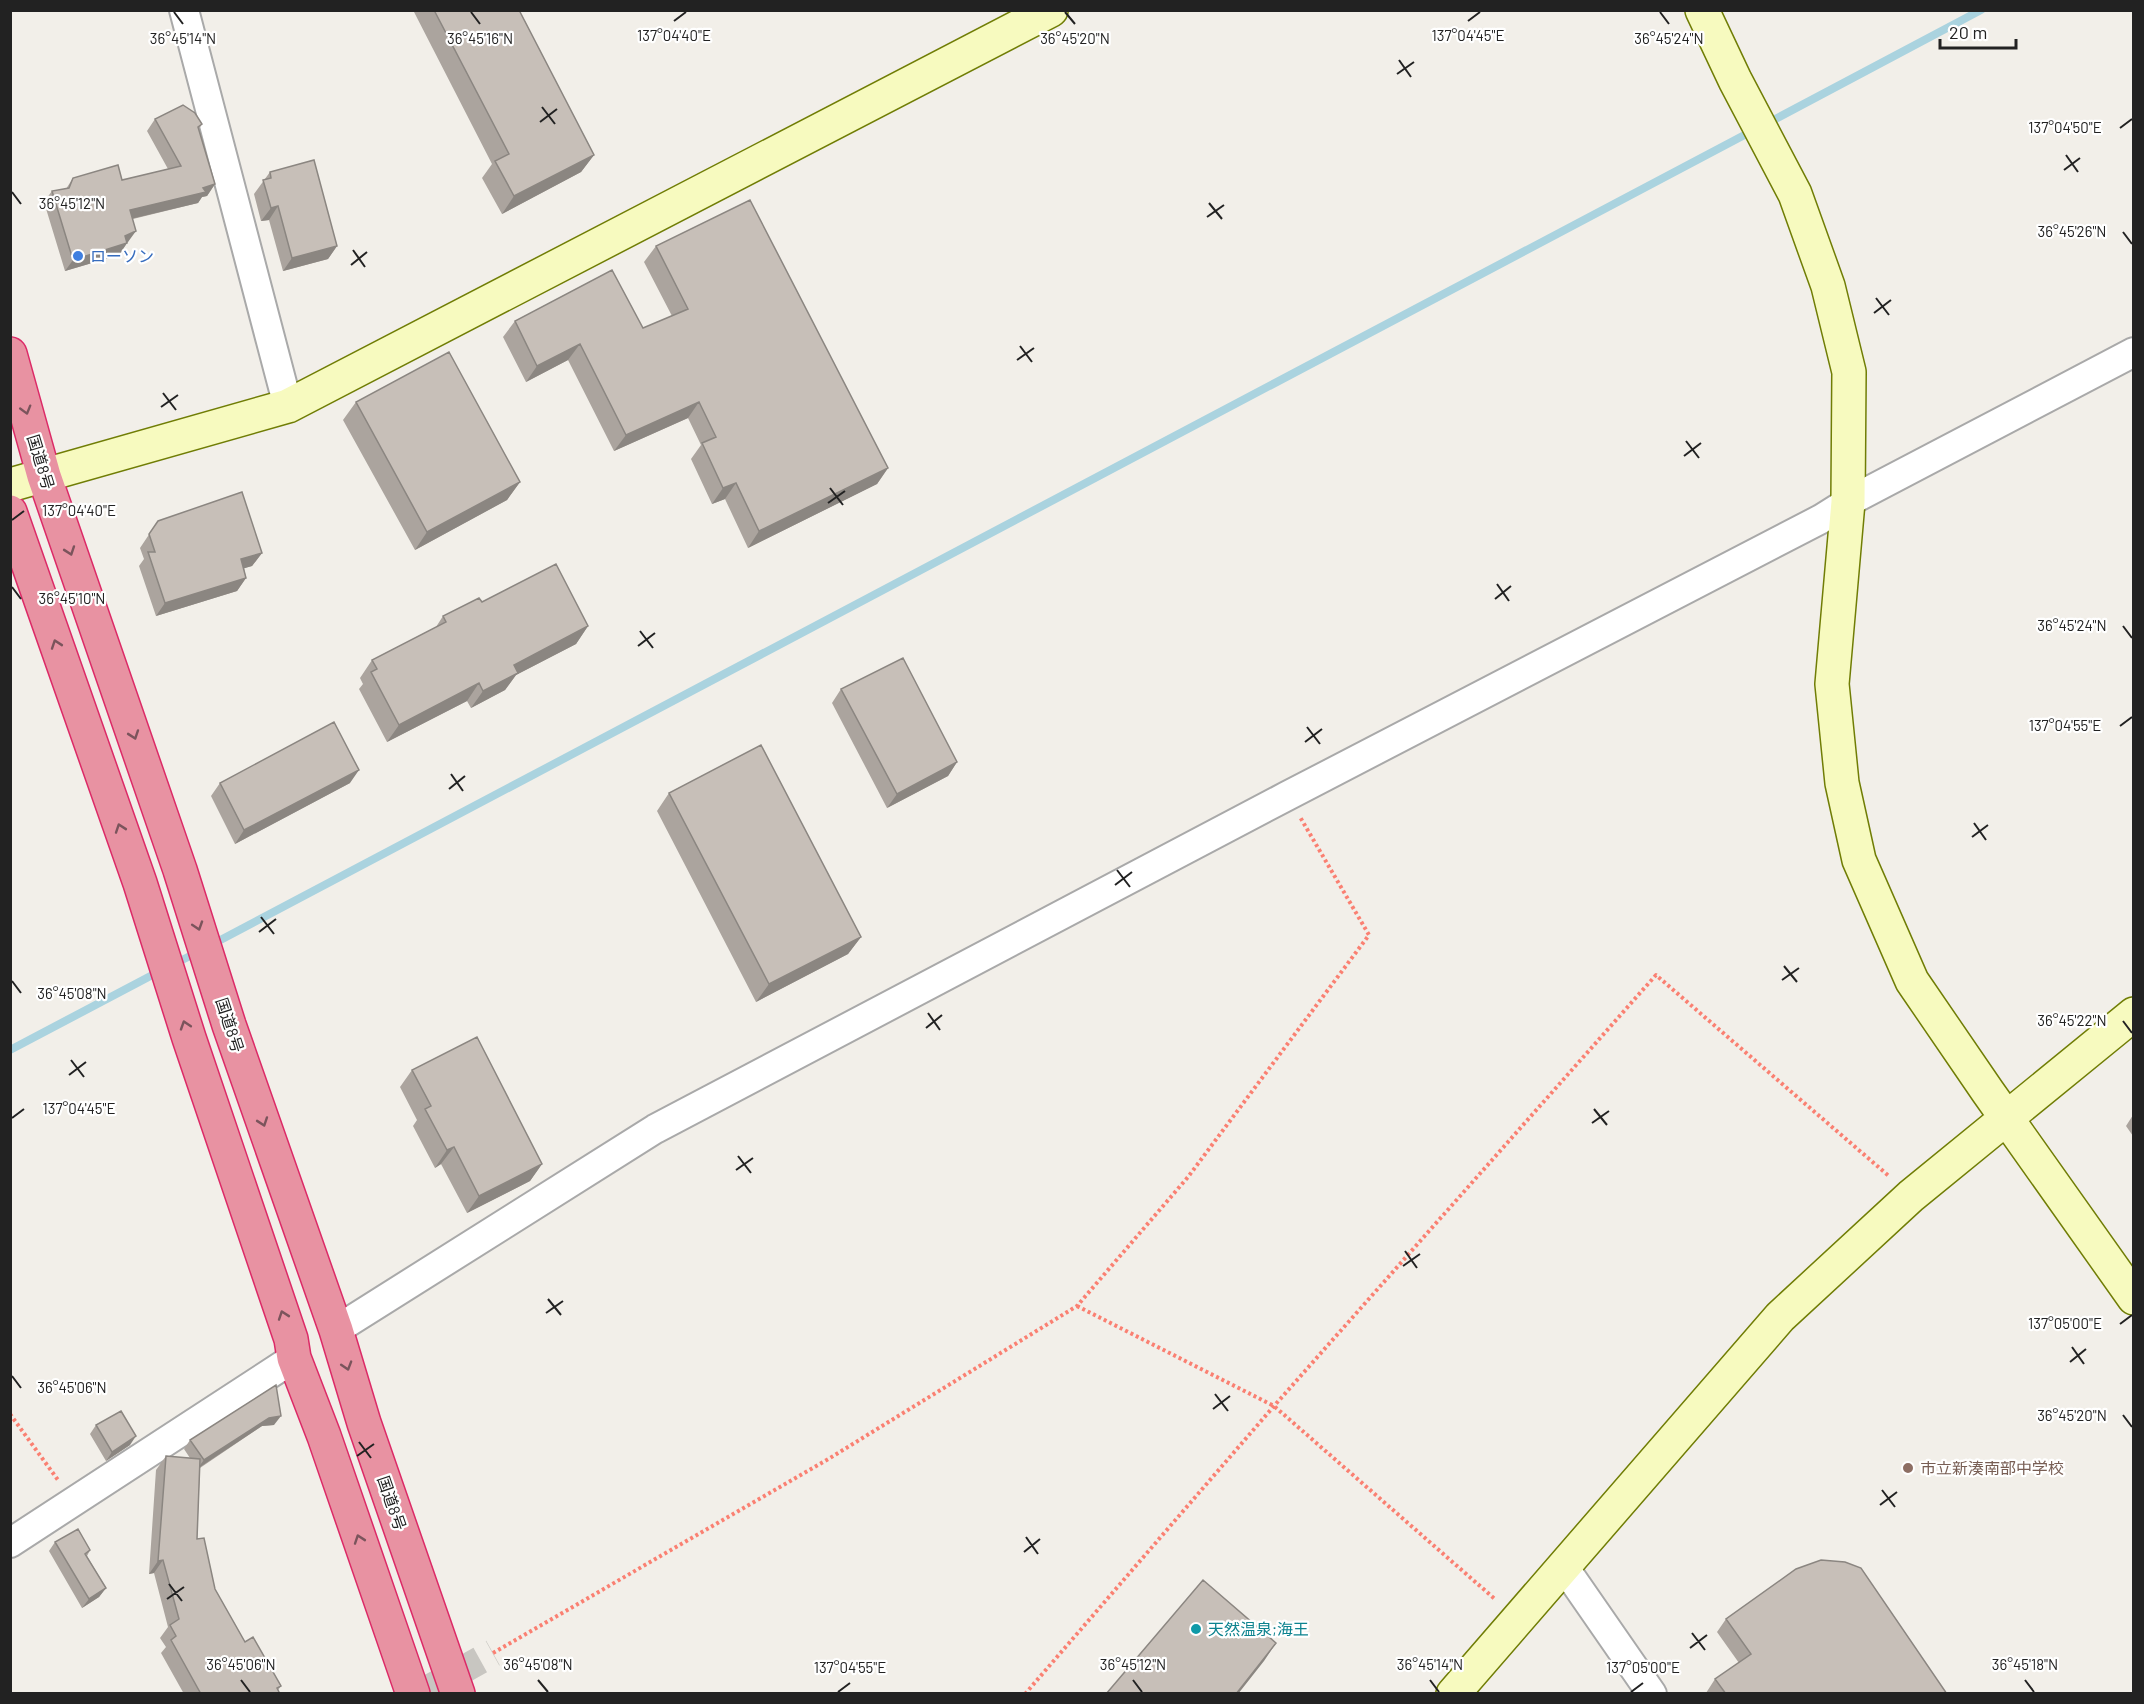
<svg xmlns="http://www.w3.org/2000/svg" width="2144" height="1704" font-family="Barlow,'Noto Sans JP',sans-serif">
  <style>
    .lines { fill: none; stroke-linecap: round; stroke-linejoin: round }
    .stream { stroke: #aad3df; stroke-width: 8 }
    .street-tunnel { stroke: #c8c6c1; stroke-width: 28; stroke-dasharray: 28 14; stroke-linecap: butt }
    .street-casing { stroke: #a9a9a9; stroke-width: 32 }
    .secondary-casing { stroke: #707d05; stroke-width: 36 }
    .highway-casing { stroke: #dc2a67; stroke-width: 36 }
    .path { stroke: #fa8072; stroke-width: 4; stroke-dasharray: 3 3; stroke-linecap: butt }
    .street { stroke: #fff; stroke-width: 28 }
    .secondary { stroke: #f7fabf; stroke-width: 33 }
    .highway { stroke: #e892a2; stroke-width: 33 }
    .wall { fill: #aba49e }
    .shaded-wall { fill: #8b8681 }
    .building { fill: #c7bfb8; stroke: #8b8681; stroke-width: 1.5 }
    .oneway { stroke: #7b545c }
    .ticks { fill: none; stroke: #222; stroke-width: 2 }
    .shop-dot { fill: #3f7fe0; stroke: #fff; stroke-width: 2 }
    .education-dot { fill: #8d6e63; stroke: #fff; stroke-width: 2 }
    .culture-dot { fill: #0f9aa8; stroke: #fff; stroke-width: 2 }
    .labels { text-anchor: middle; stroke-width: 4.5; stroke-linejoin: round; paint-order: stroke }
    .shop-label { font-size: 16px; fill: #366cbe; stroke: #fff; text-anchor: start }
    .street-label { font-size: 16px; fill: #222; stroke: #fff }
    .education-label { font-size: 16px; fill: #785e54; stroke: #fff; text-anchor: start }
    .culture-label { font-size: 16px; fill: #0d838f; stroke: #fff; text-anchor: start }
    .ticks-label { font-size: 15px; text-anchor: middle; fill: #222; stroke: #fff; stroke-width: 4.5; stroke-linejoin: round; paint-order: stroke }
  </style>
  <rect width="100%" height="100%" fill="#f2efe9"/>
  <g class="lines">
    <!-- stream -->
    <path class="stream" d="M 1766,124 L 1981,10
      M 211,945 L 1752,131
      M 174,964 L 198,952
      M 10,1050 L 160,971"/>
    <!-- street-tunnel -->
    <path class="street-tunnel" d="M 419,1694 L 493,1653"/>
    <defs>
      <path id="street" d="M 184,10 L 288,406
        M 336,1330 L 655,1129 L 1287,796 L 1821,519 L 1848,502 L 2134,352
        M 10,1543 L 294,1358
        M 1564,1567 L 1652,1694"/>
      <path id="secondary" d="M 1702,10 L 1735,80 L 1795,194 L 1828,286 L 1849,372 L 1848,502 L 1832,684 L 1842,783 L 1859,860 L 1912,981 L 1988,1092 L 2134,1298
        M 10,485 L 288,406 L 1051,10
        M 1453,1694 L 1780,1317 L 1911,1196 L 2134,1014"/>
      <path id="highway" d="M 10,354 L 44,476 L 180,870 L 229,1025 L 336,1330 L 364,1423 L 458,1694
        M 10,512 L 140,883 L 189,1038 L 291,1339 L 294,1358 L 324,1436 L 413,1694"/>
    </defs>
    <!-- street casing -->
    <use href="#street" class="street-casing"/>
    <!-- secondary casing -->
    <use href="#secondary" class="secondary-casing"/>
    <!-- highway casing -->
    <use href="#highway" class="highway-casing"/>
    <!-- path -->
    <path class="path" d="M 1077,1306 L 1274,1406 L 1496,1600
      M 10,1414 L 58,1480
      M 493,1653 L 830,1458 L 1077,1306 L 1188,1177 L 1369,935 L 1300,817
      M 1025,1694 L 1274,1406 L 1656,975 L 1890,1177"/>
    <!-- street -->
    <use href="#street" class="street"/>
    <!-- secondary -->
    <use href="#secondary" class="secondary"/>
    <!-- highway -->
    <use href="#highway" class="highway"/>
  </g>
  <!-- wall -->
  <path class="wall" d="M 413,10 L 519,10 L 594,155 L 581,172 L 502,214 L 482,178 L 492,164 Z
    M 155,119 L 202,124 L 199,129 L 215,184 L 207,196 L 202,197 L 198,203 L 133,219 L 128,242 L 127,243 L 119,255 L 65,271 L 44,202 L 52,191 L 66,189 L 73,178 L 122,180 L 168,169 L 147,131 Z
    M 270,172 L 337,246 L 328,259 L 283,271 L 269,220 L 261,221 L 254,194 Z
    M 656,246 L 888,468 L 877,484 L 748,548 L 725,499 L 712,504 L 691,459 L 701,445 L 688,418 L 614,451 L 568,360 L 526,382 L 503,337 L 515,321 L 643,328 L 672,316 L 644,262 Z
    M 356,402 L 520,482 L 507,500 L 415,550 L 343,420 Z
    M 158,521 L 262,553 L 252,566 L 244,568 L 246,578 L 237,591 L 156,616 L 139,566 L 144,559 L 140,548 Z
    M 482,602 L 588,626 L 576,644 L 516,675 L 505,690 L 471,708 L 467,701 L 387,742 L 359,689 L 363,684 L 360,678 L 372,660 L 436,627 L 443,616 Z
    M 841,689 L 957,762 L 948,776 L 887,808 L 832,703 Z
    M 220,783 L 350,783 L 235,844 L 211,796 Z
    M 669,793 L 861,937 L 848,954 L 756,1002 L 657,811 Z
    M 412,1070 L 542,1164 L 530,1181 L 467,1213 L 441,1164 L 435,1168 L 413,1126 L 417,1120 L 400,1087 Z
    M 2133,1115 L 2133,1136 L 2126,1126 Z
    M 276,1385 L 274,1425 L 262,1426 L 200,1468 L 197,1539 L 215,1589 L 245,1642 L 281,1686 L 278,1690 L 280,1694 L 184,1694 L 161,1653 L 166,1647 L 160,1638 L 168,1627 L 154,1573 L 149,1574 L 156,1470 L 166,1456 L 190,1458 L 184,1449 L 190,1440 Z
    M 96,1425 L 130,1445 L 106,1461 L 90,1434 Z
    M 55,1542 L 90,1550 L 87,1556 L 106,1588 L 99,1597 L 82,1608 L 49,1551 Z
    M 1726,1619 L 1947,1694 L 1707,1694 L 1706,1693 L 1715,1679 L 1739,1663 L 1717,1632 Z"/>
  <!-- shaded-wall -->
  <path class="shaded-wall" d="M 594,155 L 581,172 L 502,214 L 514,196 Z
    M 215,184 L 207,196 L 202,197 L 198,203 L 122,221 L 130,210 Z
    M 278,206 L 269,220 L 261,221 L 271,208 Z
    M 136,231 L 128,242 L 123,245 L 127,243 L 119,255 L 65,271 L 73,260 Z
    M 337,246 L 328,259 L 283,271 L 292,258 Z
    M 580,344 L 568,360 L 526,382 L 537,366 Z
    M 699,402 L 688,418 L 614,451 L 626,435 Z
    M 888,468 L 877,484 L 748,548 L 759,531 Z
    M 520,482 L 507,500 L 415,550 L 427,532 Z
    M 736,483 L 725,499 L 712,504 L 723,488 Z
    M 262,553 L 252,566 L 232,572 L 241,559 Z
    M 246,578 L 237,591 L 156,616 L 165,603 Z
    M 588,626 L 576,644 L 516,675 L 505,690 L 471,708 L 483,691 L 514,665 Z
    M 479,683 L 467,701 L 387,742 L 399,725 Z
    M 957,762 L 948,776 L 887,808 L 897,794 Z
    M 359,770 L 350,783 L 235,844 L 244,830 Z
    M 861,937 L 848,954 L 756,1002 L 769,984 Z
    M 454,1147 L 441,1164 L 435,1168 L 447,1150 Z
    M 542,1164 L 530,1181 L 467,1213 L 479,1196 Z
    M 281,1416 L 274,1425 L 262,1426 L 197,1469 L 204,1460 L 269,1418 Z
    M 136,1436 L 130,1445 L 106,1461 L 112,1452 Z
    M 163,1560 L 154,1573 L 149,1574 L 158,1561 Z
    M 106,1588 L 99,1597 L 82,1608 L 89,1599 Z
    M 1276,1643 L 1264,1661 L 1238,1694 L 1236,1694 Z"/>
  <!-- building -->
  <path class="building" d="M 434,10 L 519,10 L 594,155 L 514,196 L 495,161 L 509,154 Z
    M 183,105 L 195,113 L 202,124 L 198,127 L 215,184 L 203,188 L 206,192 L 130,210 L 136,231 L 125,236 L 127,243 L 73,260 L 52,191 L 69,188 L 73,178 L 118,165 L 122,180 L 181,166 L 155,119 Z
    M 314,160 L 337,246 L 292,258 L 278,206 L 271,208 L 263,180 L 271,178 L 270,172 Z
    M 750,200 L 888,468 L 759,531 L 736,483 L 723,488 L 702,443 L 716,437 L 699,402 L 626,435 L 580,344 L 537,366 L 515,321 L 612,270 L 643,328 L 688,309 L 656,246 Z
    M 449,352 L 520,482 L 427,532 L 356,402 Z
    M 242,492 L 262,553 L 241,559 L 246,578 L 165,603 L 148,552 L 155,552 L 149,534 L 158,521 Z
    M 556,564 L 588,626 L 514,665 L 518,673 L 483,691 L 479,683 L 399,725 L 371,672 L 377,669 L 372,660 L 446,622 L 443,616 L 479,598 L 482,602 Z
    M 903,658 L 957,762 L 897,794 L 841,689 Z
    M 334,722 L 359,770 L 244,830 L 220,783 Z
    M 761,745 L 861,937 L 769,984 L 669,793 Z
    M 477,1037 L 542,1164 L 479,1196 L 454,1147 L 447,1150 L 425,1109 L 431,1106 L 412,1070 Z
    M 276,1385 L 281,1416 L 269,1418 L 204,1460 L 190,1440 Z
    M 121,1411 L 136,1436 L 112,1452 L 96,1425 Z
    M 166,1456 L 200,1459 L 197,1539 L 204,1538 L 215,1589 L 245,1642 L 253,1637 L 281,1686 L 277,1688 L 280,1694 L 201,1694 L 171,1640 L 176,1636 L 170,1625 L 179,1619 L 163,1560 L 158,1561 Z
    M 78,1529 L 90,1550 L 85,1554 L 106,1588 L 89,1599 L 55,1542 Z
    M 1821,1560 L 1845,1562 L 1861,1568 L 1947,1694 L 1726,1694 L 1715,1679 L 1751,1654 L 1726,1619 L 1796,1569 Z
    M 1203,1580 L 1276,1643 L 1236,1694 L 1106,1694 Z"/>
  <!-- one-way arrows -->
  <defs><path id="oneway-chevron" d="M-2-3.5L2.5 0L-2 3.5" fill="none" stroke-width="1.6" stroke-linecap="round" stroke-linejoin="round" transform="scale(1.5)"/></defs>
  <g class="oneway">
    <use href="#oneway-chevron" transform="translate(26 410) rotate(74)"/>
    <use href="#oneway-chevron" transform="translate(70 551) rotate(71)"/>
    <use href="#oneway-chevron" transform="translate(56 644) rotate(-109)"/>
    <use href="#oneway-chevron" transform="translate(134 735) rotate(71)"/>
    <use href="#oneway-chevron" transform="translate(120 828) rotate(-109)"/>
    <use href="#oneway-chevron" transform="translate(198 926) rotate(72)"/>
    <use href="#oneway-chevron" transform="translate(185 1025) rotate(-108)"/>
    <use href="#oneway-chevron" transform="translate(263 1122) rotate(71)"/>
    <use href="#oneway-chevron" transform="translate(283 1315) rotate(-109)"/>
    <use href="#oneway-chevron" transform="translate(347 1366) rotate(73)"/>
    <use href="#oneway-chevron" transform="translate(359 1539) rotate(-109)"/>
  </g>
  <!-- ticks -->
  <path class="ticks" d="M 174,12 L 183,24M 471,12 L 480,24M 1065,12 L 1075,24M 1660,12 L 1669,24M 674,21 L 686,12M 1468,21 L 1480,12M 1399,60 L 1411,77M 1397,74 L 1414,62M 542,107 L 555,124M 540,122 L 557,109M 2120,128 L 2132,119M 2066,155 L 2078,172M 2064,170 L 2080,158M 12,192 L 21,204M 1209,203 L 1222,219M 1207,217 L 1224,205M 2123,232 L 2132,244M 353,250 L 365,267M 351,265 L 367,252M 1876,298 L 1889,315M 1874,313 L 1891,300M 1020,346 L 1032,362M 1017,360 L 1034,348M 163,393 L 176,410M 161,407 L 178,395M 1686,441 L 1699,458M 1684,456 L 1701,443M 830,488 L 843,505M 828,503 L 845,491M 12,520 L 24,511M 1497,584 L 1509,601M 12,587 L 21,599M 1495,599 L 1511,586M 2123,626 L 2132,638M 640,631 L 653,648M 638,646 L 655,633M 2120,726 L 2132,717M 1307,727 L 1320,744M 1305,742 L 1322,729M 451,774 L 463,791M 449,789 L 465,776M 1974,823 L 1986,840M 1972,837 L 1988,825M 1117,870 L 1130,887M 1115,885 L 1132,872M 261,917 L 274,934M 259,932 L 276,919M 1784,966 L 1797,982M 1782,980 L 1799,968M 12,981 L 21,993M 928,1013 L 940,1030M 2123,1021 L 2132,1033M 926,1028 L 942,1015M 71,1060 L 84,1077M 69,1075 L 86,1062M 1594,1109 L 1607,1125M 12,1118 L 24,1109M 1592,1123 L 1609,1111M 738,1156 L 751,1173M 736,1170 L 753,1158M 1405,1251 L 1417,1268M 1403,1266 L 1420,1254M 548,1299 L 561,1315M 546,1313 L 563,1301M 2120,1324 L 2132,1315M 2072,1347 L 2084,1364M 2070,1362 L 2086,1349M 12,1376 L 21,1388M 1215,1394 L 1228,1411M 1213,1409 L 1230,1396M 2123,1415 L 2132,1427M 359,1442 L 371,1458M 357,1456 L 374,1444M 1882,1490 L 1895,1507M 1880,1505 L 1897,1492M 1026,1537 L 1038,1554M 1024,1552 L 1040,1539M 169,1584 L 182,1601M 167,1599 L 184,1587M 1692,1633 L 1705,1650M 1690,1648 L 1707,1635M 241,1680 L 250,1692M 538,1680 L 548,1692M 1133,1680 L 1142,1692M 1430,1680 L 1439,1692M 2025,1680 L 2034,1692M 838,1692 L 850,1683M 1631,1692 L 1643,1683"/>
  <!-- markers -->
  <circle class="shop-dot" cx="78" cy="256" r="6"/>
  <circle class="education-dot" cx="1908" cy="1468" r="6"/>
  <circle class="culture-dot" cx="1196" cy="1629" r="6"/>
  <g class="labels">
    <!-- shop labels -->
    <g class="shop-label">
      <text x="90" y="262">ローソン</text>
    </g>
    <!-- street labels -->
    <g class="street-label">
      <text transform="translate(41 462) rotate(73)" y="6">国道8号</text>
      <text transform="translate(230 1025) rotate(72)" y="6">国道8号</text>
      <text transform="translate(392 1503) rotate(71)" y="6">国道8号</text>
    </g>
    <!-- education labels -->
    <g class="education-label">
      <text x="1920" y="1474">市立新湊南部中学校</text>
    </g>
    <!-- culture labels -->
    <g class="culture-label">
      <text x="1208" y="1635">天然温泉;海王</text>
    </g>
  </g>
  <g class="ticks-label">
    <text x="674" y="41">137°04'40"E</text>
    <text x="1468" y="41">137°04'45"E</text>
    <text x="183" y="44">36°45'14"N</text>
    <text x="480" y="44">36°45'16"N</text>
    <text x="1075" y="44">36°45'20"N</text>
    <text x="1669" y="44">36°45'24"N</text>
    <text x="2065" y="133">137°04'50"E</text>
    <text x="72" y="209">36°45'12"N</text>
    <text x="2072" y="237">36°45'26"N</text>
    <text x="79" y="516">137°04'40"E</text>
    <text x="72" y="604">36°45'10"N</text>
    <text x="2072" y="631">36°45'24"N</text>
    <text x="2065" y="731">137°04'55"E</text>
    <text x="72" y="999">36°45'08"N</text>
    <text x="2072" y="1026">36°45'22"N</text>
    <text x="79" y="1114">137°04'45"E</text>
    <text x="2065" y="1329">137°05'00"E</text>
    <text x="72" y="1393">36°45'06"N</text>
    <text x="2072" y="1421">36°45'20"N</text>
    <text x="241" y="1670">36°45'06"N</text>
    <text x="538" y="1670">36°45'08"N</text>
    <text x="1133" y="1670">36°45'12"N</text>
    <text x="1430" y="1670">36°45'14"N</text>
    <text x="2025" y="1670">36°45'18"N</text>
    <text x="850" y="1673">137°04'55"E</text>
    <text x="1643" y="1673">137°05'00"E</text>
  </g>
  <!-- border -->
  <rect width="2144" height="1704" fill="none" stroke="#222222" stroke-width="24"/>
  <!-- scale -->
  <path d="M1940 39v9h76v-9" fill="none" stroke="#222222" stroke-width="3"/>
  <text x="1949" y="39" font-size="18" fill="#222222" stroke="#ffffff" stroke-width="4.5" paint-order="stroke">20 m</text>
</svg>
